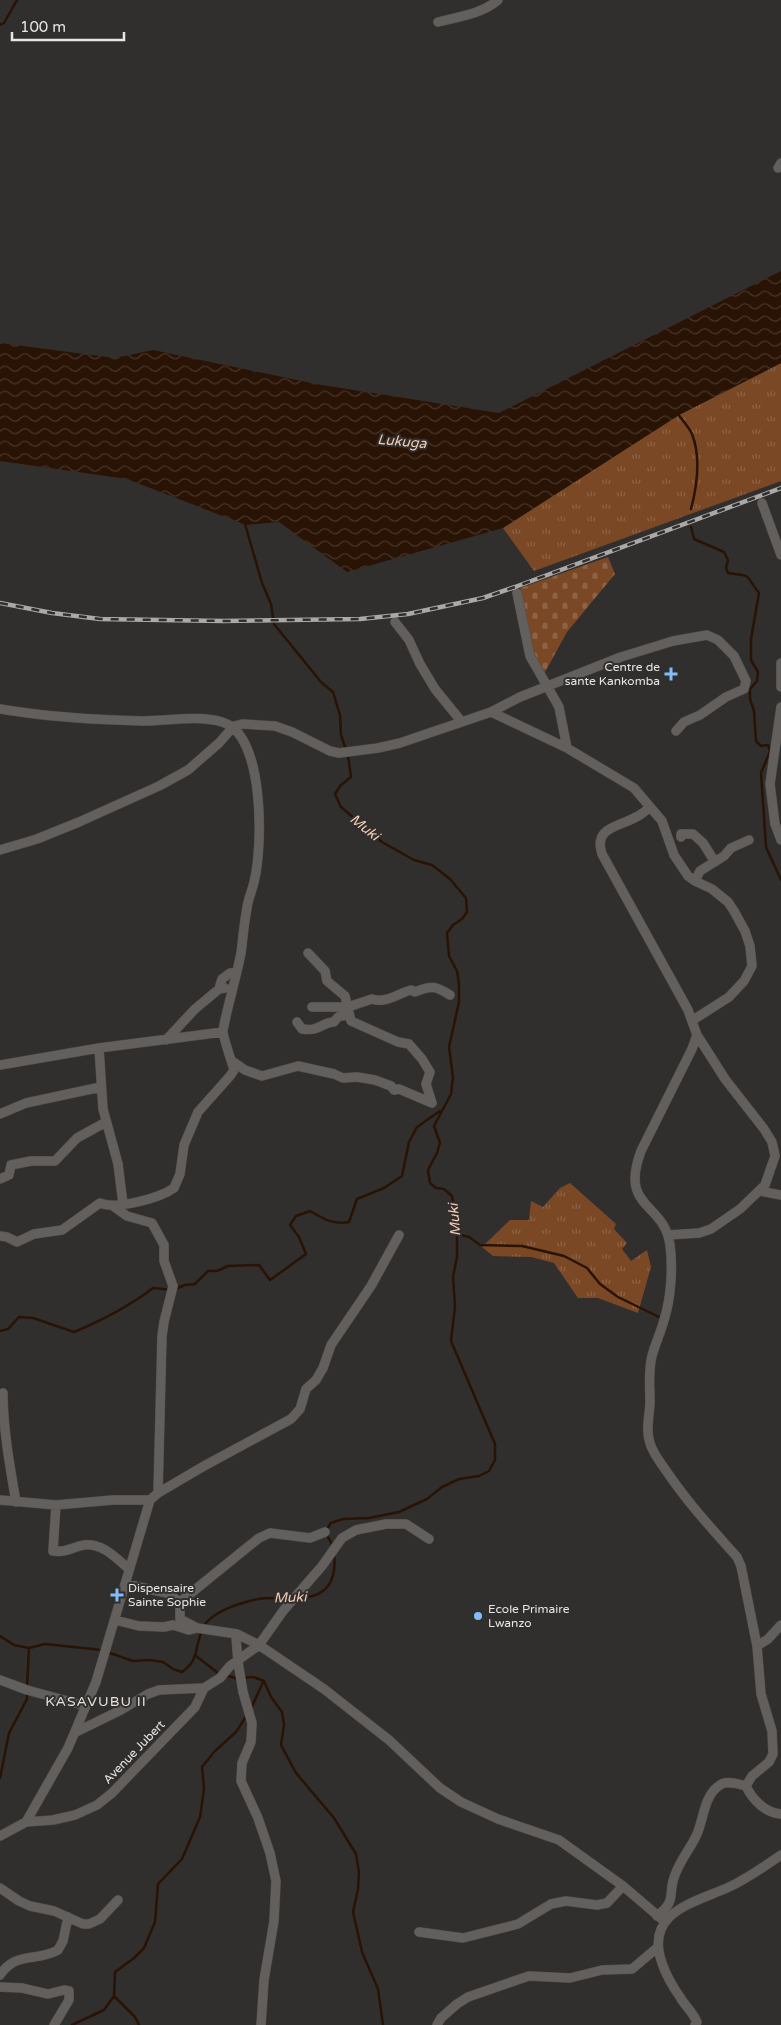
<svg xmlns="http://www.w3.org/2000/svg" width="781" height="2025" font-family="'Varela Round',sans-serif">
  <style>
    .grass { fill: url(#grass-tufts) }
    .cemetery { fill: url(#cemetery-stones) }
    .water { fill: url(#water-waves) }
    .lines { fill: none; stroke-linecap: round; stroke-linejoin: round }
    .stream { stroke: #291305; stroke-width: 2.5 }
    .minor-casing { stroke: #4f4d4b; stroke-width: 10 }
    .minor { stroke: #625f5d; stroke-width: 9 }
    .rail-casing { stroke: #aba9a7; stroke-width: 4.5 }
    .rail { stroke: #312f2d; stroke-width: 2.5; stroke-dasharray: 8; stroke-linecap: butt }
    .poi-dot { fill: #81bdfa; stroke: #312f2d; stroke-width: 2 }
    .labels { text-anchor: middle; stroke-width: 4; stroke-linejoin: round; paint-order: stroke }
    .poi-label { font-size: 12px; fill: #e7e5e4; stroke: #312f2d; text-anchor: start }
    .street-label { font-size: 12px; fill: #e7e5e4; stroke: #312f2d }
    .water-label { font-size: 14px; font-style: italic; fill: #f4ccb5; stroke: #312f2d }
    .neighbourhood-label { font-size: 14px; letter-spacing: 1px; fill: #e5e1df; stroke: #312f2d }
  </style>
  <defs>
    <pattern id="grass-tufts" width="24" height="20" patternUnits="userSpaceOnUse" patternTransform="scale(1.25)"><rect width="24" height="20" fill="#7b4826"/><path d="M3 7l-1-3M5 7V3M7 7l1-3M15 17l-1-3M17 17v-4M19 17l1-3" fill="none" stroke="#8e6245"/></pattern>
    <pattern id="cemetery-stones" width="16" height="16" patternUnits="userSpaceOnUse" patternTransform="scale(1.25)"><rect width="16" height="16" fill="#7b4826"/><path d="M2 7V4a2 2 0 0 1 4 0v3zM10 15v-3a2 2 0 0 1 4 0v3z" fill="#8e6245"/></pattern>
    <pattern id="water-waves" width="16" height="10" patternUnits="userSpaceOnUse" patternTransform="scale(1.25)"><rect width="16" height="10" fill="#291305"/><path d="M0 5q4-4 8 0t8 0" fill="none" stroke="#483529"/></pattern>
  </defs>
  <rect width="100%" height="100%" fill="#312f2d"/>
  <!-- grass -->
  <path class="grass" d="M 781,363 L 781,481 L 534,571 L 503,528 L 679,415 Z
    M 570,1183 L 616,1224 L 614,1229 L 627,1243 L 622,1249 L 631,1261 L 647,1250 L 651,1267 L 638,1313 L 598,1298 L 578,1298 L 554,1263 L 531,1257 L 493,1256 L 482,1247 L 510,1220 L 529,1220 L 531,1201 L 543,1207 L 560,1188 Z"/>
  <!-- cemetery -->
  <path class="cemetery" d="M 608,557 L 615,574 L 567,632 L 544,674 L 530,650 L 520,588 Z"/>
  <!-- water -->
  <path class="water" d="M 781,271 L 781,363 L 679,415 L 503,528 L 347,572 L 279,522 L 246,525 L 127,479 L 0,461 L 0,343 L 115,358 L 153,350 L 316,384 L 499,413 Z"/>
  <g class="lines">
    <!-- stream -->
    <path class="stream" d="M 0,25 L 4,23 L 17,0
      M 678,414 C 682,420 689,427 692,434 C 701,457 697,486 691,509
      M 245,524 L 262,583 L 271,604 L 274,624 L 321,682 L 333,692 L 340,715 L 341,735 L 346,750
      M 691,527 L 694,539 L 724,552 L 728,560 L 726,568 L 728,573 C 754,576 744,574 759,593 L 751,639 L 751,660 L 758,672 L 757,681 L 750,689 L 750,699 L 754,711 L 756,741 L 761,746 L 768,745 L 770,751 L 761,773 L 766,847 L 781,880
      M 457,1234 L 469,1237 L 480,1245 L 522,1246 L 564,1256 L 587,1268 L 600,1284 L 618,1297 L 661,1318
      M 0,1331 L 8,1329 L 19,1317 L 33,1318 L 74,1332 C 103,1320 128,1307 153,1288 L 173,1290 L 185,1285 L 195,1284 L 208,1271 L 217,1271 L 228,1266 L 259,1265 L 270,1280 L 306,1254 L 299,1237 L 290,1225 L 296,1216 L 310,1211 C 324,1219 333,1225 349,1222 L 357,1199 L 384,1188 L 402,1176 L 409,1142 L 417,1127 L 440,1111
      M 333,1546 L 325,1532 L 331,1523 L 343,1519 L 369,1518 L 399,1512 L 427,1499 L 442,1487 L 459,1479 L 479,1476 L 489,1471 L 495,1460 L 495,1444 L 451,1341 L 455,1307 L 453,1277 L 457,1257 L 457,1221 L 452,1196 L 444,1189 L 436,1188 L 430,1183 L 428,1170 L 437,1153 L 440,1143 L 434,1126 L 451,1094 L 453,1077 L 449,1047 L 459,1002 L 459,984 L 457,971 L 449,956 L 447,933 L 453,925 L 462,919 L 467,912 L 466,898 L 450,879 L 432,865 L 414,860 L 382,842 L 341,807 L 335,794 L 340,786 L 351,777 L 348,755
      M 299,1598 C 327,1597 337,1581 334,1554
      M 204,1626 C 213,1610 250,1599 267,1598 C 275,1598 283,1599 291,1598
      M 0,1636 L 14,1645 L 29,1648 L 45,1644 L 102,1650
      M 107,1652 L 133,1661 L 150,1660 L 163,1662 L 173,1669 L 182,1672 C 200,1659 194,1648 202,1631
      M 196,1656 L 218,1673 L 238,1679
      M 243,1678 L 253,1677 L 264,1681 L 271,1697 L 282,1712 L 284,1725 L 281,1745 L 296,1773 L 334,1818 L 356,1854 L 359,1872 L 358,1889 L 353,1912 L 362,1952 L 378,1989 L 383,2025
      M 27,1687 L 29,1648
      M 250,1711 L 263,1682
      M 0,1778 L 9,1733 L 27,1699 L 27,1692
      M 114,1996 L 135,2017 L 139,2025
      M 72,2025 L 104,2010 L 114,1996 L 115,1972 L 134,1958 L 144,1948 L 155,1922 L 158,1884 L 182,1859 L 200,1817 L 204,1789 L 202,1767 L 215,1751 L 236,1732 L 247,1715"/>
    <defs>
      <path id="minor" d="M 438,22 C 458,17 482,14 498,0
        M 778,168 L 781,163
        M 762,503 L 781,555
        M 517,593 L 530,656 L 559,707 L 567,748
        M 395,622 L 409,640 L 420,664 L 435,689 L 461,721
        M 781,663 L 781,687
        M 781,707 L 770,784 L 775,824 L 781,840
        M 0,709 C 47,717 95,720 143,721 C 168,721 198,715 222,722 C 265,734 263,847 254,882 C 252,891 248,899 247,908 C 244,923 243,938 241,953 C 236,979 228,1004 223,1030 C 222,1035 232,1062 234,1070 L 230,1076 L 198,1112 L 184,1145 L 180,1174 L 174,1188 C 160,1198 116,1210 100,1203 L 62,1230 L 34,1234 L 17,1242 L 7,1237 L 0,1236
        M 491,712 L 567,748 L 634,788 L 662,821 L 674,855 L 688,876 L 695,881 L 712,889 L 728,902 L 734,911 L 745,931 L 750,946 L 752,966 L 744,981 L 729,997 L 693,1020
        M 649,808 C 645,811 641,815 636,817 C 619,827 593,827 602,854 L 688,1010 L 697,1035 L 692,1049 L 641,1151 C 619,1210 664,1201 670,1245 C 673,1267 671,1299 664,1320 C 661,1332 655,1344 652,1356 C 648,1371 650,1386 650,1401 C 650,1415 645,1429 650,1443 C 653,1454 661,1463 667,1472 C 688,1503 712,1529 737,1557 L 741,1566 L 757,1646 L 761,1694 L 772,1731 L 773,1754 L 769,1762 L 752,1776 L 746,1786
        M 681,837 L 681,834 L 693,834 L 703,843 L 715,862
        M 0,850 L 37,839 L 79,822 L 159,786 L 188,770 L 219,743 L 234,726 L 242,724 L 275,726 L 292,732 L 330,751 L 339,753 L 378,748 L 400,743 L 491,712 L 520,697 L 621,657 L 673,641 L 707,635 L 718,640 L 734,656 L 746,681 L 744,689 L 726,697 L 700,715 L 684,722 L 676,731
        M 695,881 L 700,871 L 724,856 L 731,848 L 749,840
        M 225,988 L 219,989 L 222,979 L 230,973 L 236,973
        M 312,1007 L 348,1007 L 372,999 C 386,1004 399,993 411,990 L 415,992 C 431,985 436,986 450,995
        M 297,1022 L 302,1029 C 320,1032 322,1022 334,1022 L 338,1017 L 349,1014
        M 166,1040 L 195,1009 L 219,989
        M 99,1048 L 103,1109 L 118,1164 L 123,1204
        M 232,1061 L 245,1070 L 262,1076 L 298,1066 L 334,1074 L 343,1078 L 357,1077 L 375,1080 L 391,1086 L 394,1090 L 399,1089 L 432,1103 L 426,1084 L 430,1072 L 422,1059 L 409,1044 L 398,1042 L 351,1021 L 345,996 L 327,981 L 325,971 L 308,953
        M 0,1065 L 99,1048 L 223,1032
        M 0,1114 L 26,1103 L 101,1087
        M 0,1179 L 9,1175 L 11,1165 L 31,1161 L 55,1161 L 77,1138 L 106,1122
        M 760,1191 L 781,1195
        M 113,1206 L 127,1216 L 152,1223 L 164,1245 L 164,1261 L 173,1286 L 164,1322 L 162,1336 L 158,1493
        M 668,1235 L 699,1233 L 711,1229 L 740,1209 L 765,1185 L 775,1156 L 772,1142 L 764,1129 L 725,1079 L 697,1035
        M 3,1393 C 3,1429 10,1467 16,1502
        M 0,1500 L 56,1505 L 113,1500 L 150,1500
        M 56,1505 L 53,1551 C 67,1553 72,1547 84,1545 C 103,1543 116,1558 129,1569
        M 125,1584 L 167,1593 L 180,1602 L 244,1550 L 259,1538 L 270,1533 L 310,1538 L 325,1532
        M 180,1602 L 180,1619 L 197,1628 L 237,1634 L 259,1645 L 324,1689 L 389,1740 L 440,1788 L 461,1802 L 498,1819 L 559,1840 L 623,1886 L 664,1921
        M 115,1620 L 139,1626 L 164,1627 L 173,1625 L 189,1630 L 197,1628
        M 237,1634 L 236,1637 L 238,1662 L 243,1692 L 252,1723 L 251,1742 L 242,1763 L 241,1781 L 258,1818 L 270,1853 L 276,1881 L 274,1921 L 264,1980 L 261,2025
        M 757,1646 L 768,1639 L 781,1625
        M 0,1680 L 27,1690 L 86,1706
        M 76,1732 L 121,1710 L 148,1694 L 159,1690 L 204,1688
        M 746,1786 C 752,1799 765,1813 781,1814
        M 26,1822 L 68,1748 L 96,1682 L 150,1500 L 158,1493 L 204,1466 L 291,1419 L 300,1409 L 306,1389 L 316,1380 L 323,1368 L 331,1345 L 371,1286 L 399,1235
        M 0,1836 L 26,1822 L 53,1820 L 75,1815 L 97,1805 L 112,1793 L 195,1707 L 204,1688 L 220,1678 L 230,1666 L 259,1645 L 283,1611 L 322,1566 L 342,1538 L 356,1530 L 386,1524 L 406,1524 L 429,1539
        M 0,1888 L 19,1901 L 30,1906 L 54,1911 L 83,1924 L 89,1924 L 100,1919 L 118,1900
        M 657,1916 C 678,1900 667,1894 675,1875 C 680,1860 691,1848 697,1834 C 704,1818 704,1795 720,1785 C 727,1780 738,1784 746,1786
        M 419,1932 L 463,1938 L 518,1924 L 551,1904 L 566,1901 L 597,1905 L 607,1903 L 623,1886
        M 0,1975 C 16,1951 37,1962 58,1950 L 63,1941 L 68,1917
        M 0,1987 L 22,1988 L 48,1994 L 64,1990 L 69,1991 L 69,2000 L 54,2025
        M 437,2025 L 441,2018 L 457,2004 L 468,1997 L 517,1980 L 529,1976 L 570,1978 L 602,1970 L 632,1969 L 658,1947
        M 695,2025 L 697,2022 C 692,2011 685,2006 680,1997 C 673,1987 666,1975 662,1963 C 644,1912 694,1903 729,1887 C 747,1879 765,1866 781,1855"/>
    </defs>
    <!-- minor casing -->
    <use href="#minor" class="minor-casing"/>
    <!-- minor -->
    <use href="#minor" class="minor"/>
    <defs>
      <path id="rail" d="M 0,603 L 52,613 L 100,619 L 223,621 L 360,619 L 408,614 L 483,598 L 515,587 L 781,488"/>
    </defs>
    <!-- rail casing -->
    <use href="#rail" class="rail-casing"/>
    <!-- rail -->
    <use href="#rail" class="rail"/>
  </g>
  <!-- markers -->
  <g class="poi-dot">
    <path d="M668.5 666.5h5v5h5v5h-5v5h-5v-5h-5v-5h5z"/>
    <path d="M114.5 1587.5h5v5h5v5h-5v5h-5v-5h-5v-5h5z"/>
    <circle cx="478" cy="1616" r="5"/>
  </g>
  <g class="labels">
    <!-- poi labels -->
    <g class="poi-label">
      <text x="660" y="671" text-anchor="end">Centre de<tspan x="660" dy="14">sante Kankomba</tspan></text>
      <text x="128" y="1592">Dispensaire<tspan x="128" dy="14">Sainte Sophie</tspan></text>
      <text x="488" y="1613">Ecole Primaire<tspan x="488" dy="14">Lwanzo</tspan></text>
    </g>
    <!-- street labels -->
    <g class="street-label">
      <text transform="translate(134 1752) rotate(-46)" y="4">Avenue Jubert</text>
    </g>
    <!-- water labels -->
    <g class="water-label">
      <text transform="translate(402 441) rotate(5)" y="5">Lukuga</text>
      <text transform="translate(365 827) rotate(39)" y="5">Muki</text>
      <text transform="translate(454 1220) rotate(-94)" y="5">Muki</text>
      <text transform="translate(290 1597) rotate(-2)" y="5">Muki</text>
    </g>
    <!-- neighbourhood labels -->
    <g class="neighbourhood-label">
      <text x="96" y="1706">KASAVUBU II</text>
    </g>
  </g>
  <!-- scale -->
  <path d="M12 32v8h112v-8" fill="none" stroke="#e7e5e4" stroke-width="2.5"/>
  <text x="20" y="32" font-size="15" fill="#e7e5e4" stroke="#312f2d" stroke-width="4" paint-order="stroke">100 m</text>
</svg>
